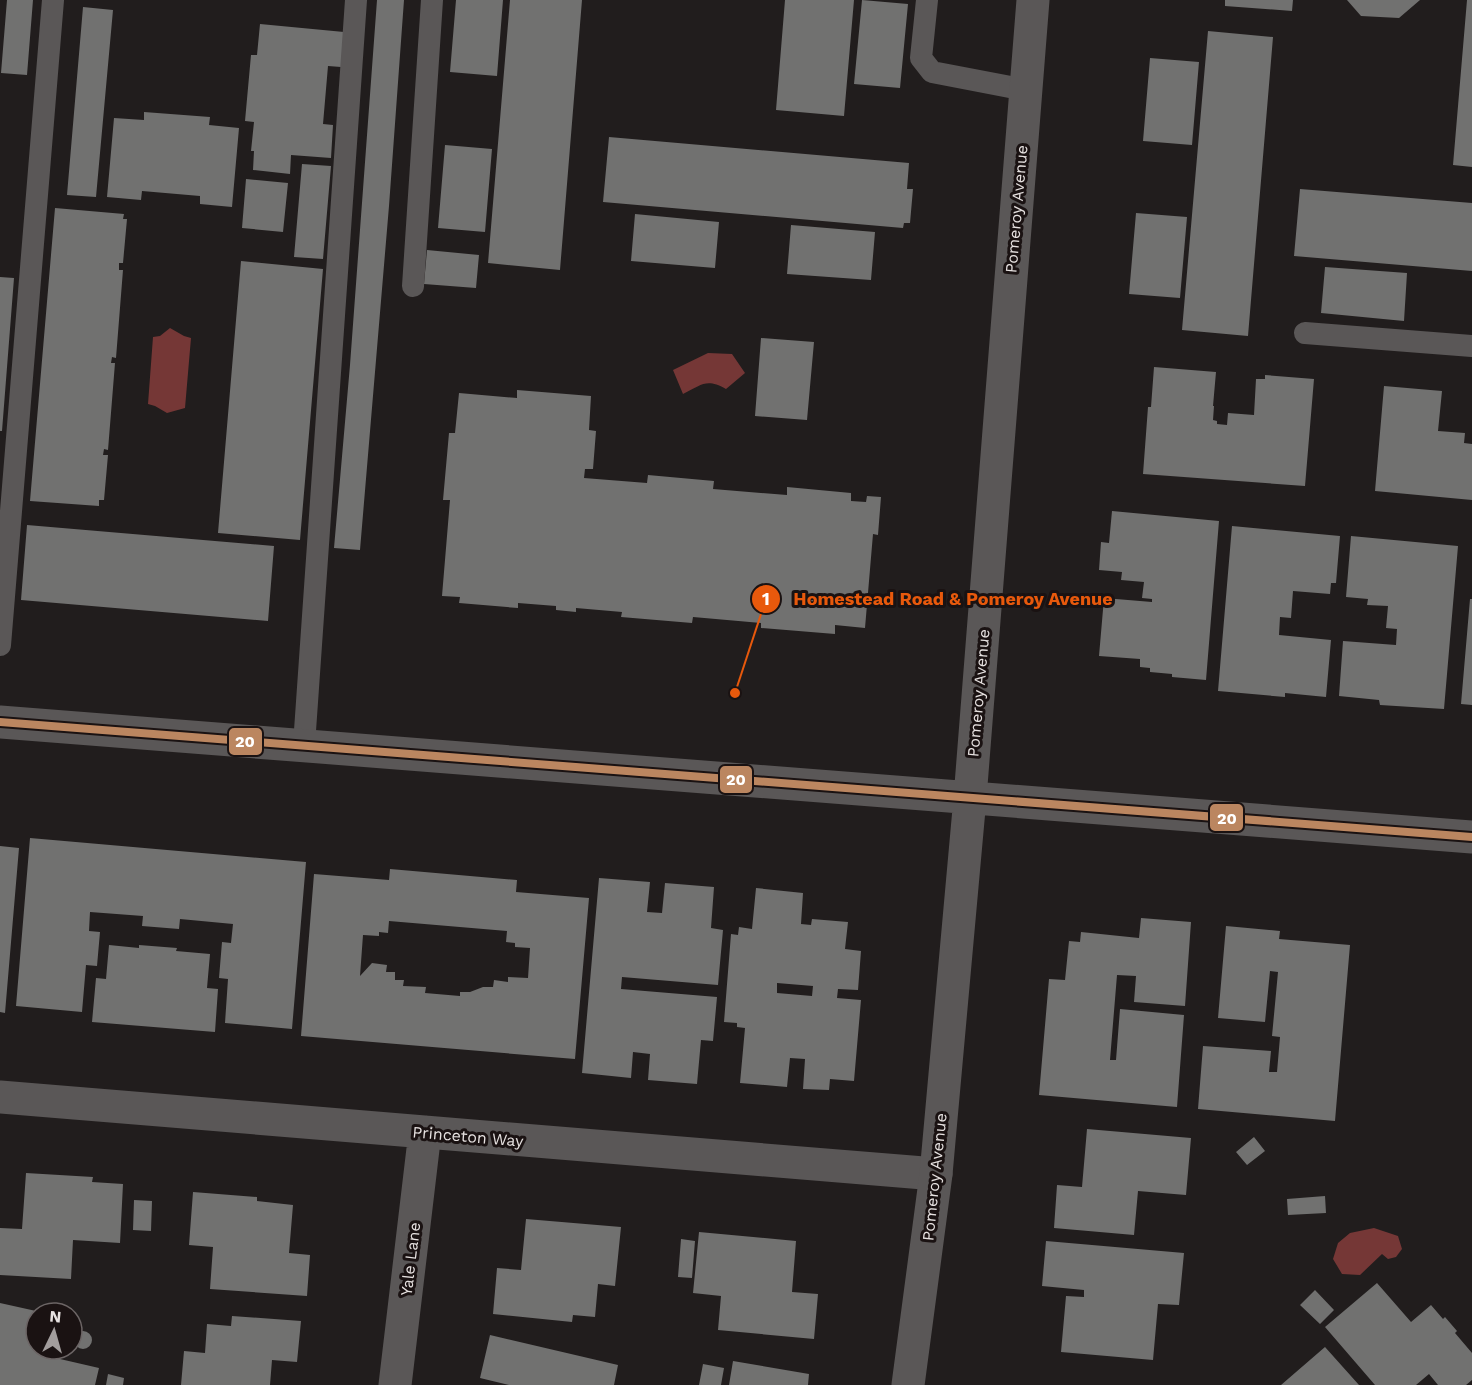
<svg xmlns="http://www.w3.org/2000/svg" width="1472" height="1385" font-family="'Work Sans',sans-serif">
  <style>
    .water { fill: #753736 }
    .building { fill: #717170; fill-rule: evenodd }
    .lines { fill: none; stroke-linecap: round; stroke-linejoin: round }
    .lane { stroke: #5a5757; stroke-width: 22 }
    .street { stroke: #5a5757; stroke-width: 33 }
    .secondary { stroke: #5a5757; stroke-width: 33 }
    .bus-1-casing { stroke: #1a1212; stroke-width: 12 }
    .bus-1 { stroke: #bb8660; stroke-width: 8 }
    .labels { text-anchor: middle; stroke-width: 6; stroke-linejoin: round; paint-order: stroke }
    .street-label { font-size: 16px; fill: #e7e2e1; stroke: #1a1212 }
    .leader { fill: none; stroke: #e8590c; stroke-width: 2 }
    .callout-dot { fill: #e8590c; stroke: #1a1212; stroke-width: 2 }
    .mark-label { font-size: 18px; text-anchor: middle; font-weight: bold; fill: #fff }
    .callout-label { font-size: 18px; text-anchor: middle; font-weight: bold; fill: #e8590c; stroke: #1a1212; stroke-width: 6; stroke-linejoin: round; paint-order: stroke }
    .line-badge { stroke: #1a1212; stroke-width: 2 }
    .badge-label { font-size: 16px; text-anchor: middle; font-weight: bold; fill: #fff }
  </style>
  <rect width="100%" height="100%" fill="#211d1d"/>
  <!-- water -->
  <path class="water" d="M 170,328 L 184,336 L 191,338 L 185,408 L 167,413 L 155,406 L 148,404 L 153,337 L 160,336 Z
    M 708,353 L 732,354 L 745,373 L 726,389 C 706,378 702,385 683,394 L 673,370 Z
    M 1374,1228 L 1398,1236 L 1402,1249 L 1396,1257 L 1388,1259 L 1382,1254 L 1360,1275 L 1342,1274 L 1333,1259 L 1338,1243 L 1350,1233 Z"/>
  <!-- building -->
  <path class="building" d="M 7,0 L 33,0 L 27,75 L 1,73 Z
    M 377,0 L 404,0 L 389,206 L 360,550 L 334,548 L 350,365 Z
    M 456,0 L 503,0 L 497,76 L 450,72 Z
    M 510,0 L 582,0 L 560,270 L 488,263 Z
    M 785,0 L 854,0 L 844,116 L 776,110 Z
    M 862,0 L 908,4 L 900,88 L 854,84 Z
    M 1225,0 L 1293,0 L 1292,11 L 1225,6 Z
    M 1347,0 L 1420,0 L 1399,18 L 1361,16 Z
    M 1467,0 L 1472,0 L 1472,167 L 1453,165 Z
    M 83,7 L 113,10 L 96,197 L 67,195 Z
    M 260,24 L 344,32 L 341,67 L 328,66 L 323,124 L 333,125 L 331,158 L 291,155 L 290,174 L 253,170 L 254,151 L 251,151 L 254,122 L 245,121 L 251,55 L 257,55 Z
    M 1208,31 L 1273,37 L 1248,336 L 1182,330 Z
    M 1150,58 L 1199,62 L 1192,145 L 1143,141 Z
    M 144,112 L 210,117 L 209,125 L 239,128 L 232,207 L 200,204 L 200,196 L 142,191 L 141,200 L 107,197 L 114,118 L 144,120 Z
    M 609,137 L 909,163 L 907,189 L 913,189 L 910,223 L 904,223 L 903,228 L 603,202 Z
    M 445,145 L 492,149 L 485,232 L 438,228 Z
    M 302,164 L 331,166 L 323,259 L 294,257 Z
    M 246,179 L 288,183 L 283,232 L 242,228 Z
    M 1300,189 L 1472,203 L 1472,271 L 1294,256 Z
    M 55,208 L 124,214 L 123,219 L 127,219 L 123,263 L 119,263 L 119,270 L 123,270 L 116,358 L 112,357 L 111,363 L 115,363 L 108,450 L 104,449 L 103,455 L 108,455 L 104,500 L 99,500 L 99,506 L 30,501 Z
    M 1136,213 L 1187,217 L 1180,298 L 1129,294 Z
    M 635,214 L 719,222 L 715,268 L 631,261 Z
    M 791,225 L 875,232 L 871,280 L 787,274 Z
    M 427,250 L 479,255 L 476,288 L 424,284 Z
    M 241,261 L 323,269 L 300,540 L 218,533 Z
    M 1325,267 L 1407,273 L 1404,321 L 1321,313 Z
    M 0,277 L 14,278 L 2,431 L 0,431 Z
    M 761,338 L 814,342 L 807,420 L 755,416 Z
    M 1154,367 L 1216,372 L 1213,406 L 1214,406 L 1213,420 L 1217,421 L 1217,424 L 1227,425 L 1228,413 L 1254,415 L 1256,379 L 1265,379 L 1265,375 L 1314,379 L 1305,486 L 1143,474 L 1148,407 L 1151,407 Z
    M 1384,386 L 1442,391 L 1438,431 L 1465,433 L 1464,443 L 1472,444 L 1472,500 L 1375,491 Z
    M 517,390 L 591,396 L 589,430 L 596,431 L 593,469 L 585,469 L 584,478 L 647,483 L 648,475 L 714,481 L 713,489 L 787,495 L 787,487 L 851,493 L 851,501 L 866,502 L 867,496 L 881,497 L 878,535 L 873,534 L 865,628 L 835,625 L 835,634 L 761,628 L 761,623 L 693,617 L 692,623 L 621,617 L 622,612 L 576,608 L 576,612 L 556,610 L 556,606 L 518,603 L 518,608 L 459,603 L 460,597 L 442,596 L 450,500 L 443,500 L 449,433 L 455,433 L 459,393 L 517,398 Z
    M 1112,511 L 1219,521 L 1206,680 L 1172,677 L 1172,674 L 1150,672 L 1150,668 L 1140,667 L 1140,659 L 1099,656 L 1104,598 L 1152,602 L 1152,599 L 1142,598 L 1144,582 L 1121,580 L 1122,572 L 1099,570 L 1101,542 L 1109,543 Z
    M 27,525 L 274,546 L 268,621 L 21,600 Z
    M 1232,526 L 1340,536 L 1336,583 L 1331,583 L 1330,594 L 1293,591 L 1291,618 L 1280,617 L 1279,635 L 1331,640 L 1326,697 L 1285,693 L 1285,697 L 1218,691 Z
    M 1351,536 L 1458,546 L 1444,709 L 1380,705 L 1379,700 L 1339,696 L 1343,641 L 1396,645 L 1397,629 L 1386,628 L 1388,606 L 1367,605 L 1368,599 L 1346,597 Z
    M 1470,599 L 1472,599 L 1472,705 L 1461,704 Z
    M 30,838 L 306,862 L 292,1029 L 225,1023 L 228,979 L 219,978 L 222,942 L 231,943 L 233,924 L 180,919 L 179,929 L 142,926 L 143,916 L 90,912 L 89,931 L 100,932 L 97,966 L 86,965 L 82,1012 L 16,1006 Z
    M 0,846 L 19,848 L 5,1013 L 0,1012 Z
    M 390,869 L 517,880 L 516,892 L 589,898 L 575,1059 L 301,1036 L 314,874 L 389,880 ZM 389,921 L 507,931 L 506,942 L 515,943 L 515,947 L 530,948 L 528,978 L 508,977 L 508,982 L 494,980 L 493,987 L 483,987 L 470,992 L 460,992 L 460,996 L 425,993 L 426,987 L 403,986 L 404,980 L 395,980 L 395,972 L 386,972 L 387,965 L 372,963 L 360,976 L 363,935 L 379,936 L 379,932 L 388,933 Z
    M 599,878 L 650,882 L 647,912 L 662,913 L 665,883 L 714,887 L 711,928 L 723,930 L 718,985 L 622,977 L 621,989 L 717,997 L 713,1041 L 701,1040 L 697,1084 L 648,1080 L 650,1054 L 633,1052 L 631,1078 L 582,1073 Z
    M 756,888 L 803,893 L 801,924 L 811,925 L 812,919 L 848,922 L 845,949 L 861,951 L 858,990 L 838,989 L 837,998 L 861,1000 L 854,1081 L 830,1079 L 829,1090 L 803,1089 L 805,1059 L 790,1058 L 787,1087 L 740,1083 L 745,1028 L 737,1027 L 737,1023 L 724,1022 L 731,934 L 738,935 L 739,927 L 752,929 ZM 777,983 L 813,986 L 812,996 L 777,993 Z
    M 1141,918 L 1191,922 L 1185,1006 L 1134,1002 L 1136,976 L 1117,975 L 1110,1060 L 1116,1060 L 1120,1009 L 1184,1015 L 1177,1107 L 1039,1095 L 1049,979 L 1065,980 L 1069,941 L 1080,942 L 1081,932 L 1139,938 Z
    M 1226,926 L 1280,931 L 1279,939 L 1350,945 L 1335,1121 L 1198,1109 L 1203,1046 L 1271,1051 L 1269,1072 L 1277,1072 L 1280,1037 L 1272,1036 L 1278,972 L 1270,971 L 1265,1022 L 1218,1018 Z
    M 109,945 L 139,948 L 139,945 L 177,948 L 176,951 L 210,954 L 207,988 L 218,989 L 215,1032 L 92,1022 L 96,978 L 106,979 Z
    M 1087,1129 L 1191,1138 L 1186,1195 L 1138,1191 L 1134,1235 L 1054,1228 L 1057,1185 L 1082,1187 Z
    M 1254,1137 L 1265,1151 L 1247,1165 L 1236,1152 Z
    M 26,1173 L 93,1177 L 92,1182 L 123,1184 L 120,1243 L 73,1240 L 71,1279 L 0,1275 L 0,1228 L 22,1229 Z
    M 193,1192 L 257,1197 L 257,1201 L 293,1205 L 289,1253 L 310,1255 L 307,1296 L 210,1289 L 213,1247 L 189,1245 Z
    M 1325,1196 L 1326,1213 L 1288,1215 L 1287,1199 Z
    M 134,1200 L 152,1201 L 151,1231 L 133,1230 Z
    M 526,1219 L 621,1227 L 615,1286 L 598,1284 L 595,1317 L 573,1315 L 572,1322 L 493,1314 L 497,1268 L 521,1270 Z
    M 699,1232 L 796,1241 L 792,1292 L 818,1294 L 814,1339 L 718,1330 L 721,1296 L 693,1293 Z
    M 681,1239 L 695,1241 L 692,1278 L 678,1277 Z
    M 1046,1241 L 1184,1253 L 1179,1305 L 1158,1304 L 1153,1360 L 1061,1352 L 1066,1296 L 1084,1297 L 1084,1290 L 1042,1286 Z
    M 1377,1283 L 1411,1322 L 1431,1305 L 1443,1319 L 1445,1317 L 1457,1331 L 1455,1333 L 1472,1353 L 1472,1380 L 1466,1385 L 1438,1385 L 1429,1374 L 1416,1385 L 1375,1385 L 1325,1327 Z
    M 1315,1290 L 1334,1310 L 1320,1324 L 1300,1305 Z
    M 0,1303 L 36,1311 L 36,1349 L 62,1349 L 60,1359 L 99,1368 L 95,1385 L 0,1385 Z
    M 232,1316 L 301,1321 L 297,1362 L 272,1360 L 270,1385 L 181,1385 L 184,1351 L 205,1353 L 207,1324 L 231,1326 Z
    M74 1340a9 9 0 1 1 18 0a9 9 0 1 1-18 0Z
    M 490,1335 L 618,1365 L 614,1385 L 509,1385 L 480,1378 Z
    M 1325,1347 L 1359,1385 L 1281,1385 Z
    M 733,1361 L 809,1374 L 808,1385 L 729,1385 Z
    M 703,1364 L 724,1368 L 721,1385 L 699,1385 Z
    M 108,1374 L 124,1378 L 123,1385 L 106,1385 Z"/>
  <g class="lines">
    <!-- lane -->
    <path class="lane" d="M 927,0 L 921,58 L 932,72 L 1026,90
      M 413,286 L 432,0
      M 1305,333 L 1472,346
      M 0,645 L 53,0
      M 304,745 L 356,0"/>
    <!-- street -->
    <path class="street" d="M 0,1097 L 936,1174
      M 395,1385 L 425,1132"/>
    <!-- secondary -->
    <path class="secondary" d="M 0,722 L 1472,837
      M 908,1385 L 936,1174 L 970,798 L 1033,0"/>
    <defs>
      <path id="bus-1" d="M 0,722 L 1472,837"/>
    </defs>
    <!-- bus-1 casing -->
    <use href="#bus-1" class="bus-1-casing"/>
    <!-- bus-1 -->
    <use href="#bus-1" class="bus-1"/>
  </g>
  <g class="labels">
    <!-- street labels -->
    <g class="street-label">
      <text transform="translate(1016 209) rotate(-85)" y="6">Pomeroy Avenue</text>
      <text transform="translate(978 693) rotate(-85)" y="6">Pomeroy Avenue</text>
      <text transform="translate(468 1136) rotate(5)" y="6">Princeton Way</text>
      <text transform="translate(934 1177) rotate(-84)" y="6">Pomeroy Avenue</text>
      <text transform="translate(410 1259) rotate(-83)" y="6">Yale Lane</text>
    </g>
  </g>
  <!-- callouts -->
  <path class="leader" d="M735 693L766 599"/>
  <g class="callout-dot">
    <circle cx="735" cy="693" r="6"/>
    <circle cx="766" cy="599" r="15"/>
  </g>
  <g class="mark-label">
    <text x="766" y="605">1</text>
  </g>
  <g class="callout-label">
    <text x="953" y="605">Homestead Road &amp; Pomeroy Avenue</text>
  </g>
  <g class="line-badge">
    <rect x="228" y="727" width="35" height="29" rx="6" fill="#bb8660"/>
    <rect x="719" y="765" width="34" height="29" rx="6" fill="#bb8660"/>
    <rect x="1209" y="803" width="35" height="29" rx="6" fill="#bb8660"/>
  </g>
  <g class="badge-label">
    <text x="245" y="747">20</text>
    <text x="736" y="785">20</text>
    <text x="1227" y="824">20</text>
  </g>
  <!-- north arrow -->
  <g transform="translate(54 1331) rotate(5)"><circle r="28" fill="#1a1212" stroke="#6c6565" stroke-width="1.5"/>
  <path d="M0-4.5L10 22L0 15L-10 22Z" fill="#a29d9c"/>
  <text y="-9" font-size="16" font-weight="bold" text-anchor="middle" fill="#e7e2e1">N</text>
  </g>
</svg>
